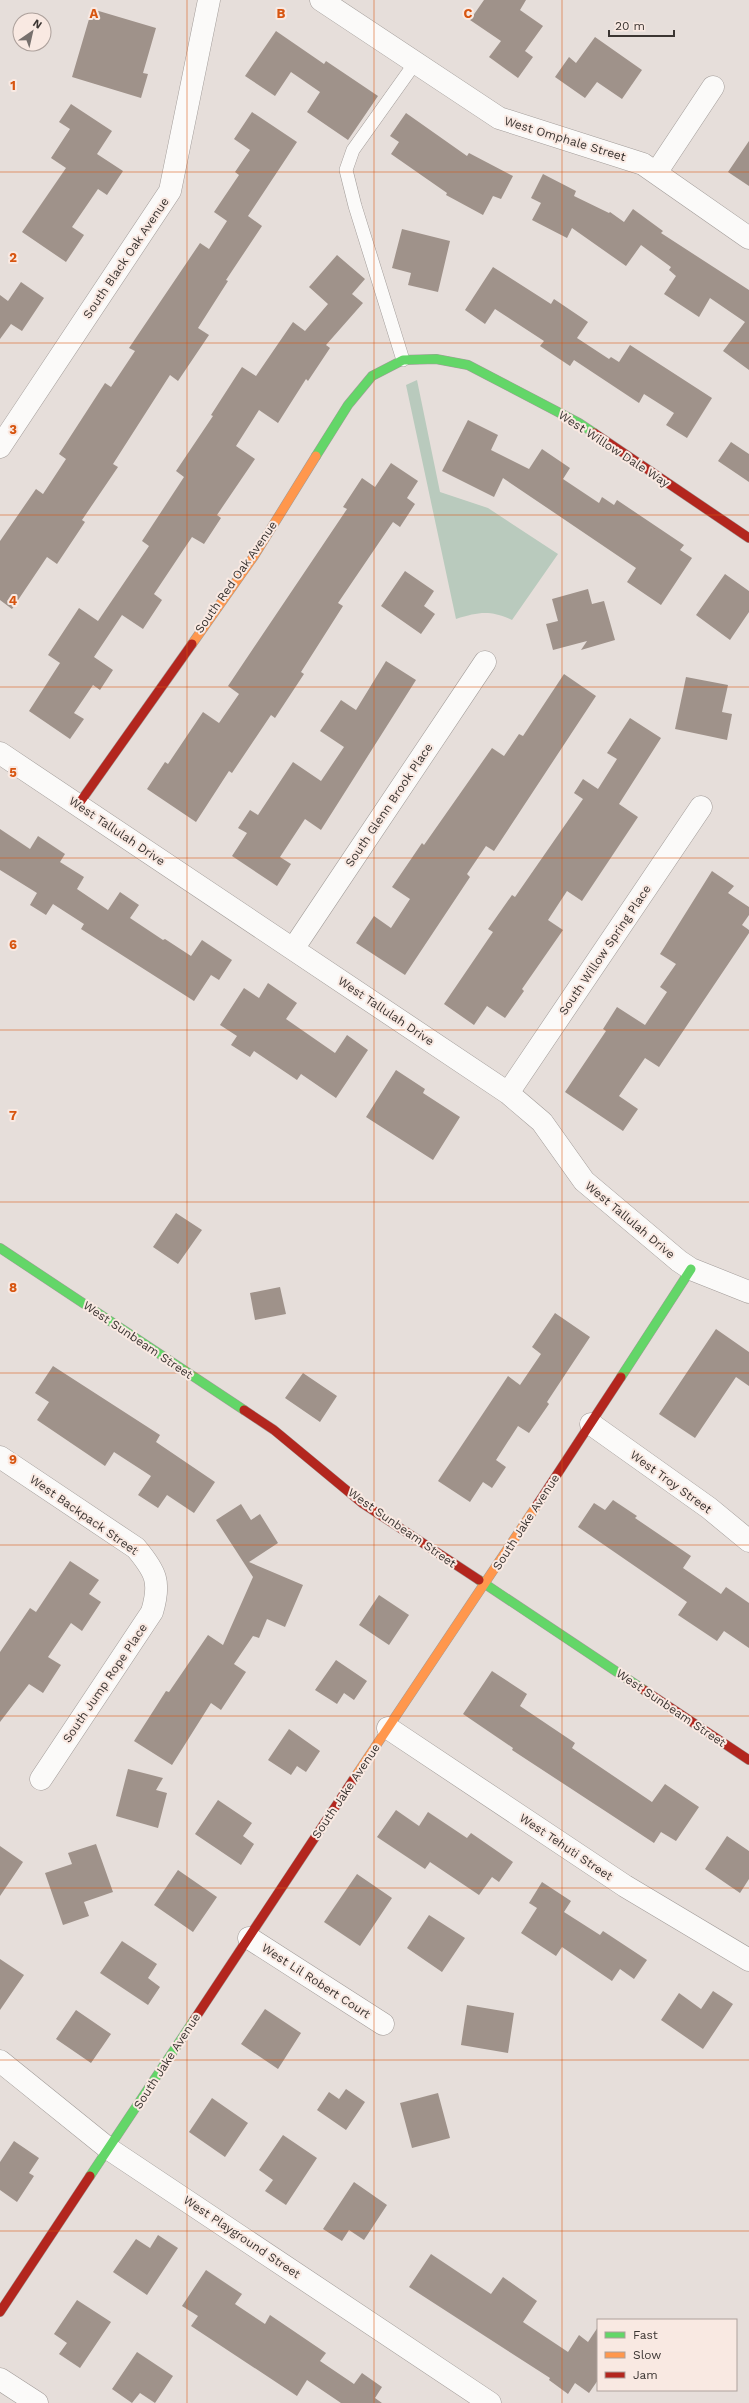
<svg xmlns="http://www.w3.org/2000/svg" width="749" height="2403" font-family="'Work Sans',sans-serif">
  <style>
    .green { fill: #b9cabd }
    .building { fill: #9f928a }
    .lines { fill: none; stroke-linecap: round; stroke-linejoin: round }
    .lane-casing { stroke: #a19b98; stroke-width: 14 }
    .street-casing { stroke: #a19b98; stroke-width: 23 }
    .fast-casing { stroke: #a19b98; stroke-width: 10 }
    .slow-casing { stroke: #a19b98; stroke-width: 10 }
    .jam-casing { stroke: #a19b98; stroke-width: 10 }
    .lane { stroke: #fbfaf9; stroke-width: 13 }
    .street { stroke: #fbfaf9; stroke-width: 22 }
    .fast { stroke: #63d668; stroke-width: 9 }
    .slow { stroke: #ff974d; stroke-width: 9 }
    .jam { stroke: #b3261e; stroke-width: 9 }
    .grid { fill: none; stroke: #d75510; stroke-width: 1; stroke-opacity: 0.55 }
    .labels { text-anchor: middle; stroke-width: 4; stroke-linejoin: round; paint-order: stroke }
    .street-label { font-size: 12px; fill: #3b3532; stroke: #f9e9e2 }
    .grid-label { font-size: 13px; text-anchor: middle; font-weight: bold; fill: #d75510; stroke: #f9e9e2; stroke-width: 4; stroke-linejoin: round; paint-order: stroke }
  </style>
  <rect width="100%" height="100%" fill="#e6deda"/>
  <!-- green -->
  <path class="green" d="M 417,380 L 440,492 L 488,508 L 558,554 L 512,620 C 490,610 479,612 456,619 L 406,385 Z"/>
  <!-- building -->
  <path class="building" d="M 484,0 L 526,0 L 520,10 L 543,26 L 525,51 L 533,57 L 518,78 L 489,57 L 501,41 L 470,20 Z
    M 92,9 L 156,28 L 143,73 L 148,74 L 141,98 L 72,77 Z
    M 276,31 L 324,64 L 326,61 L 378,96 L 348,140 L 307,112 L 320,92 L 291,72 L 275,96 L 245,76 Z
    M 595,37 L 642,70 L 622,99 L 597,82 L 585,98 L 555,77 L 569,57 L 576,63 Z
    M 71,104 L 112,131 L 97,154 L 123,171 L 107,195 L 98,189 L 72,227 L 84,235 L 66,262 L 22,232 L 66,168 L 51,158 L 70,129 L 59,122 Z
    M 252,112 L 297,142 L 248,216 L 262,226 L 226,280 L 228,281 L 198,328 L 209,335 L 178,381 L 170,375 L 113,464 L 118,467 L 82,520 L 85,522 L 57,564 L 47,557 L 12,609 L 0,600 L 0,541 L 36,489 L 43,494 L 66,459 L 59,454 L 105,383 L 111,387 L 135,351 L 129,348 L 200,243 L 209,249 L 227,221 L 214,212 L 239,175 L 235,172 L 250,150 L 234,139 Z
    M 406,113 L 467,156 L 469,153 L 513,176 L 501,199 L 493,196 L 483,215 L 446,195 L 447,193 L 391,154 L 399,142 L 390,136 Z
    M 749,141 L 749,186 L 728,172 Z
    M 543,174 L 576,191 L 574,196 L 609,213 L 610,212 L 624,222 L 633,209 L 663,231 L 661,233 L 749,290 L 749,370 L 723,351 L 745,322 L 710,298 L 699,317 L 664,294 L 676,276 L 669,270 L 671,267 L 641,245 L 626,266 L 572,228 L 567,238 L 532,220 L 541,203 L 531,198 Z
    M 402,229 L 450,241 L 438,292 L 408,285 L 411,273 L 392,268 Z
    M 337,255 L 365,279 L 352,294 L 363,303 L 326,345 L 330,348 L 308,381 L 306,379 L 278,423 L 259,410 L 236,446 L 255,459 L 217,515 L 221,518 L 204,544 L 192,537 L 154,594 L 162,600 L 143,629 L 122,615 L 94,657 L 113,670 L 100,690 L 93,685 L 74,713 L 84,719 L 70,739 L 29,711 L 60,663 L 48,655 L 79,608 L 98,621 L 149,546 L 142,541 L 184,477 L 176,471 L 213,416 L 211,415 L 242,367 L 256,376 L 293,322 L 305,331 L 328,304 L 309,287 Z
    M 493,267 L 551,304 L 554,299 L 588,322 L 577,338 L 609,359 L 611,357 L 619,362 L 630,345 L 712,398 L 687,438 L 666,425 L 674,413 L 644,394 L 639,403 L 574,360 L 570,366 L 540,346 L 544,341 L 495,309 L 485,324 L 465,310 Z
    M 21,282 L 44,298 L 22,331 L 11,324 L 0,339 L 0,295 L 8,301 Z
    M 468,420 L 498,435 L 491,450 L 529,469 L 542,449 L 570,468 L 563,479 L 599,503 L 602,497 L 614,505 L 617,500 L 684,545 L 680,550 L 692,558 L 661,605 L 627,582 L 636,568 L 503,478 L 494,497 L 442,471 Z
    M 731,442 L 749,454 L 749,482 L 718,461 Z
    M 391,463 L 418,481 L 407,498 L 415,504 L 400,527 L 393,522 L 338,603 L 343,606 L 301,672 L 304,674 L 275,718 L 271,715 L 232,773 L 229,771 L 196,822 L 147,789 L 165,762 L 168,764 L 203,712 L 219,723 L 239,694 L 228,686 L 347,509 L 343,507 L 362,478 L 375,487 Z
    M 405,571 L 434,591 L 424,606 L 435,614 L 421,634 L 381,606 Z
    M 725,574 L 749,591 L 749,612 L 730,640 L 696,615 Z
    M 588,589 L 592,604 L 604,601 L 615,640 L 581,650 L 587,641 L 553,650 L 546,624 L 558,621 L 552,599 Z
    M 386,661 L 416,680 L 321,830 L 305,819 L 280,857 L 291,864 L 277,886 L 232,856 L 247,833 L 238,828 L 250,810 L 258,815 L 293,762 L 321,781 L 344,747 L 320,731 L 341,700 L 356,710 Z
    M 564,674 L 596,696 L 494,851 L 486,846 L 467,874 L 470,877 L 405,975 L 356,943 L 374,916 L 391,928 L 410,899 L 392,887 L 422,843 L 424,845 L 492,748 L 504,756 L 519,734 L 523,736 Z
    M 686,677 L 728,685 L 722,712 L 732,714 L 727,740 L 675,729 Z
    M 630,718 L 661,738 L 619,804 L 638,817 L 582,901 L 567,891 L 548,920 L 563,930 L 522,989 L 524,991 L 505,1018 L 487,1006 L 474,1025 L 444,1004 L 493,932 L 488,929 L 512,895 L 515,897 L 583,799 L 574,793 L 583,779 L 598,789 L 617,759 L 607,753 Z
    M 0,829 L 30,849 L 38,836 L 65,854 L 60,862 L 84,877 L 77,889 L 108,910 L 120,892 L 139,905 L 130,918 L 163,940 L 165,939 L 191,956 L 202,940 L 232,960 L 219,980 L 211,975 L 194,1001 L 81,929 L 84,924 L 53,904 L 46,915 L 30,905 L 37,893 L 0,870 Z
    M 712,871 L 734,886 L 728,893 L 749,907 L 749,915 L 742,925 L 749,930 L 749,933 L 659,1067 L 645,1058 L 619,1096 L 638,1109 L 623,1131 L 565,1092 L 606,1031 L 603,1029 L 617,1007 L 645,1025 L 667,992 L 660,987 L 676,964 L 660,954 Z
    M 268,983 L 297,1003 L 286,1019 L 335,1053 L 347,1035 L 368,1050 L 336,1098 L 301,1074 L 297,1080 L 254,1051 L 250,1057 L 231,1045 L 237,1036 L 220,1025 L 244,988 L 259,998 Z
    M 396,1070 L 425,1089 L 423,1093 L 460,1117 L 433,1160 L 366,1117 Z
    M 176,1213 L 202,1230 L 178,1264 L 153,1247 Z
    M 280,1287 L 286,1314 L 255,1320 L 250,1293 Z
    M 555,1313 L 590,1337 L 547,1402 L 549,1404 L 529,1433 L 518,1426 L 496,1460 L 506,1467 L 492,1488 L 483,1482 L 470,1502 L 438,1481 L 508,1376 L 520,1385 L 541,1354 L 532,1347 Z
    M 716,1329 L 749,1352 L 749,1386 L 736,1377 L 695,1438 L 659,1414 Z
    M 53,1366 L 160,1435 L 156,1442 L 215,1482 L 194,1513 L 167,1495 L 158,1508 L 138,1495 L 151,1476 L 114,1452 L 105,1466 L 37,1420 L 49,1402 L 35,1393 Z
    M 303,1373 L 337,1396 L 320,1422 L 285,1398 Z
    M 613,1500 L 637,1516 L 635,1518 L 691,1556 L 683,1568 L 721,1594 L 726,1587 L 749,1603 L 749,1648 L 724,1631 L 717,1641 L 678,1615 L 687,1602 L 578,1527 L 594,1503 L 605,1510 Z
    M 241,1504 L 251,1520 L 260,1514 L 278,1543 L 249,1562 L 303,1585 L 285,1627 L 267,1619 L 259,1638 L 253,1636 L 234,1664 L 246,1672 L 221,1710 L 211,1703 L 172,1765 L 134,1741 L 166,1691 L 169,1692 L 208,1635 L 223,1645 L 253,1577 L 216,1520 Z
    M 70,1561 L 99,1580 L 89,1594 L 101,1602 L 82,1631 L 71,1623 L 48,1657 L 61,1665 L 43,1693 L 29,1684 L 0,1722 L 0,1652 L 30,1608 L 36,1612 Z
    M 379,1595 L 409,1615 L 389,1645 L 359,1625 Z
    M 336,1660 L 367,1681 L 354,1700 L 344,1693 L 337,1704 L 315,1690 Z
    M 492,1671 L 527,1694 L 520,1706 L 575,1743 L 572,1748 L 652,1802 L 665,1784 L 699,1807 L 676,1841 L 661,1832 L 654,1843 L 512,1750 L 513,1748 L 463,1714 Z
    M 289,1729 L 320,1751 L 306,1772 L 297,1766 L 291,1775 L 268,1760 Z
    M 128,1769 L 163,1778 L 156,1790 L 167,1793 L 158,1828 L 116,1816 Z
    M 218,1800 L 252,1823 L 243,1836 L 254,1844 L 241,1865 L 195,1834 Z
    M 396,1810 L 419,1826 L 428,1812 L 467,1838 L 471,1833 L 513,1862 L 499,1882 L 492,1877 L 479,1895 L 430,1862 L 425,1869 L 377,1837 Z
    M 727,1836 L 749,1851 L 749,1879 L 740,1893 L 705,1869 Z
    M 96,1844 L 113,1892 L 84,1902 L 89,1916 L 63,1925 L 45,1873 L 72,1864 L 68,1853 Z
    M 0,1846 L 23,1862 L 0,1896 Z
    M 178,1870 L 217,1897 L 193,1932 L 154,1905 Z
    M 357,1874 L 392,1898 L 360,1946 L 324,1922 Z
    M 542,1882 L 571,1901 L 564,1912 L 600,1935 L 603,1931 L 647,1960 L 634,1979 L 620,1969 L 612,1981 L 562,1947 L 556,1956 L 521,1933 L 537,1908 L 529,1903 Z
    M 429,1915 L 465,1938 L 442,1972 L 407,1948 Z
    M 122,1941 L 157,1964 L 148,1978 L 160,1987 L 148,2005 L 100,1973 Z
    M 0,1959 L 24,1975 L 0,2010 Z
    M 713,1991 L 733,2004 L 703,2049 L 661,2020 L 679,1993 L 701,2009 Z
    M 467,2005 L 514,2013 L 508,2053 L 461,2045 Z
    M 265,2009 L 301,2033 L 278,2069 L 241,2044 Z
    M 76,2010 L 111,2034 L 91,2063 L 56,2039 Z
    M 346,2089 L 365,2102 L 346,2130 L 317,2110 L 329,2092 L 339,2099 Z
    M 438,2093 L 450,2138 L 412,2148 L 400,2103 Z
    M 212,2098 L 248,2123 L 225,2157 L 189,2132 Z
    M 283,2135 L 317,2158 L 286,2205 L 265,2191 L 273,2180 L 259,2170 Z
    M 14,2141 L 39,2158 L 29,2173 L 34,2176 L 17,2202 L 0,2190 L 0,2162 Z
    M 354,2182 L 387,2205 L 364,2240 L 349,2230 L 342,2241 L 323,2229 Z
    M 158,2235 L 178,2248 L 147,2295 L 113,2272 L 136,2239 L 150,2248 Z
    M 431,2254 L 491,2294 L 503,2277 L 537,2301 L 523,2322 L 568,2352 L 579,2335 L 588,2342 L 598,2327 L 598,2380 L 589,2393 L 575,2383 L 568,2394 L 549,2380 L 550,2378 L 409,2287 Z
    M 206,2270 L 242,2294 L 235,2304 L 265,2324 L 270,2315 L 326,2353 L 320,2361 L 354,2384 L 362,2373 L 382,2387 L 375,2398 L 382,2403 L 341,2403 L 307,2380 L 297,2396 L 191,2326 L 198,2316 L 182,2306 Z
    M 77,2300 L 111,2322 L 80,2368 L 59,2354 L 67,2343 L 54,2334 Z
    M 137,2352 L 173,2376 L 155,2403 L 140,2393 L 132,2403 L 112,2389 Z"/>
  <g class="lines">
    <defs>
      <path id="lane" d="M 403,360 L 355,206 L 346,170 L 353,150 L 415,63"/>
      <path id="street" d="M 321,0 L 499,118 L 643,164 L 749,238
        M 656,173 L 713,87
        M 0,447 L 170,191 L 209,0
        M 0,753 L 508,1093 L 542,1122 L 584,1181 L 679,1261 L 691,1269 L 749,1292
        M 293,949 L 485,662
        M 508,1093 L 701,807
        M 591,1424 L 709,1508 L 749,1541
        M 0,1457 L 136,1548 C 156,1572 161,1582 152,1612 L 41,1779
        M 388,1728 L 625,1886 L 749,1960
        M 249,1938 L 383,2024
        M 0,2061 L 109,2149 L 490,2403
        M 0,2379 L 37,2403"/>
      <path id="fast" d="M 316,456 L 348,405 L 372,376 L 403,360 L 436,359 L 468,365 L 579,423 L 594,433
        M 0,1248 L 244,1410
        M 621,1377 L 691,1269
        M 479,1580 L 644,1690
        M 90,2176 L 194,2020"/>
      <path id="slow" d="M 192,644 L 254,556 L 316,456
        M 353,1780 L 537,1505"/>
      <path id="jam" d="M 594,433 L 749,538
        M 78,805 L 192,644
        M 244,1410 L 274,1430 L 362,1503 L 479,1580
        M 537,1505 L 621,1377
        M 644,1690 L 749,1760
        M 194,2020 L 353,1780
        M 0,2312 L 90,2176"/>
    </defs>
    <!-- lane casing -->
    <use href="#lane" class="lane-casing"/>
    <!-- street casing -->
    <use href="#street" class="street-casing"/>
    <!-- fast casing -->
    <use href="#fast" class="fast-casing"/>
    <!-- slow casing -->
    <use href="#slow" class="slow-casing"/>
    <!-- jam casing -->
    <use href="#jam" class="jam-casing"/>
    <!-- lane -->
    <use href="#lane" class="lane"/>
    <!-- street -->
    <use href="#street" class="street"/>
    <!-- fast -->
    <use href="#fast" class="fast"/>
    <!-- slow -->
    <use href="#slow" class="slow"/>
    <!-- jam -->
    <use href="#jam" class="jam"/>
  </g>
  <!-- grid -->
  <path class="grid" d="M 187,0 L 187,2403M 374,0 L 374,2403M 562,0 L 562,2403M 0,172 L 749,172M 0,343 L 749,343M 0,515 L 749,515M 0,687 L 749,687M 0,858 L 749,858M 0,1030 L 749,1030M 0,1202 L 749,1202M 0,1373 L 749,1373M 0,1545 L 749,1545M 0,1716 L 749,1716M 0,1888 L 749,1888M 0,2060 L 749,2060M 0,2231 L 749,2231"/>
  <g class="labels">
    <!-- street labels -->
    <g class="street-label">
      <text transform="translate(565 139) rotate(17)" y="4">West Omphale Street</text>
      <text transform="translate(126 258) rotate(-56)" y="4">South Black Oak Avenue</text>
      <text transform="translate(614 449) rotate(33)" y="4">West Willow Dale Way</text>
      <text transform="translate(236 577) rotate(-55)" y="4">South Red Oak Avenue</text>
      <text transform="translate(389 805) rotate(-56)" y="4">South Glenn Brook Place</text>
      <text transform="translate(117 831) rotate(34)" y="4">West Tallulah Drive</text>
      <text transform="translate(605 950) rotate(-56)" y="4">South Willow Spring Place</text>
      <text transform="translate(386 1011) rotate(34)" y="4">West Tallulah Drive</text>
      <text transform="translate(630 1220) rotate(40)" y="4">West Tallulah Drive</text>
      <text transform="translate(138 1340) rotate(34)" y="4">West Sunbeam Street</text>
      <text transform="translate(671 1482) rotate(36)" y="4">West Troy Street</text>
      <text transform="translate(84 1515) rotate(35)" y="4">West Backpack Street</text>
      <text transform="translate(526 1522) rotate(-57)" y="4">South Jake Avenue</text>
      <text transform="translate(402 1528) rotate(35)" y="4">West Sunbeam Street</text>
      <text transform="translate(105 1683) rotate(-56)" y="4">South Jump Rope Place</text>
      <text transform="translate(671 1708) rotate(34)" y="4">West Sunbeam Street</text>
      <text transform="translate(346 1791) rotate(-56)" y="4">South Jake Avenue</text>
      <text transform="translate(566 1847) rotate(34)" y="4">West Tehuti Street</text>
      <text transform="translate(316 1981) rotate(33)" y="4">West Lil Robert Court</text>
      <text transform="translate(167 2061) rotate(-57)" y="4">South Jake Avenue</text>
      <text transform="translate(242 2237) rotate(34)" y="4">West Playground Street</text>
    </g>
  </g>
  <g class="grid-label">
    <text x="94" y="18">A</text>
    <text x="281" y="18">B</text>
    <text x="468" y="18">C</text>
    <text x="13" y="90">1</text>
    <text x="13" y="262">2</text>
    <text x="13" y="434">3</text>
    <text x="13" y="605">4</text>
    <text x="13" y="777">5</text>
    <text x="13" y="949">6</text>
    <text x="13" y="1120">7</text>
    <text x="13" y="1292">8</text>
    <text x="13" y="1464">9</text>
  </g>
  <!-- legend -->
  <rect x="597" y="2319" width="140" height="72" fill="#f9e9e2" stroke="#ada19c"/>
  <rect x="605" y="2332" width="20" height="6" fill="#63d668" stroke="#ada19c"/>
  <text x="633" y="2339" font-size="12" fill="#3b3532">Fast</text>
  <rect x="605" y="2352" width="20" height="6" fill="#ff974d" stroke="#ada19c"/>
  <text x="633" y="2359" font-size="12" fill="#3b3532">Slow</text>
  <rect x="605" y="2372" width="20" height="6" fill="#b3261e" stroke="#ada19c"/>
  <text x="633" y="2379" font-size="12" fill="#3b3532">Jam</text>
  <!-- north arrow -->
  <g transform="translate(32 32) rotate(34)"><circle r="19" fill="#f9e9e2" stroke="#ada19c"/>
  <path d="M0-3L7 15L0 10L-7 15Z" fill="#77706d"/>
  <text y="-6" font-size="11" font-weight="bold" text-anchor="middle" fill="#3b3532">N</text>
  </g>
  <!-- scale -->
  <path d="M609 30v6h65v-6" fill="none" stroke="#3b3532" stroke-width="2"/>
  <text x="615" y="30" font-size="12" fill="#3b3532" stroke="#f9e9e2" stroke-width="3" paint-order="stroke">20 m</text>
</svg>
